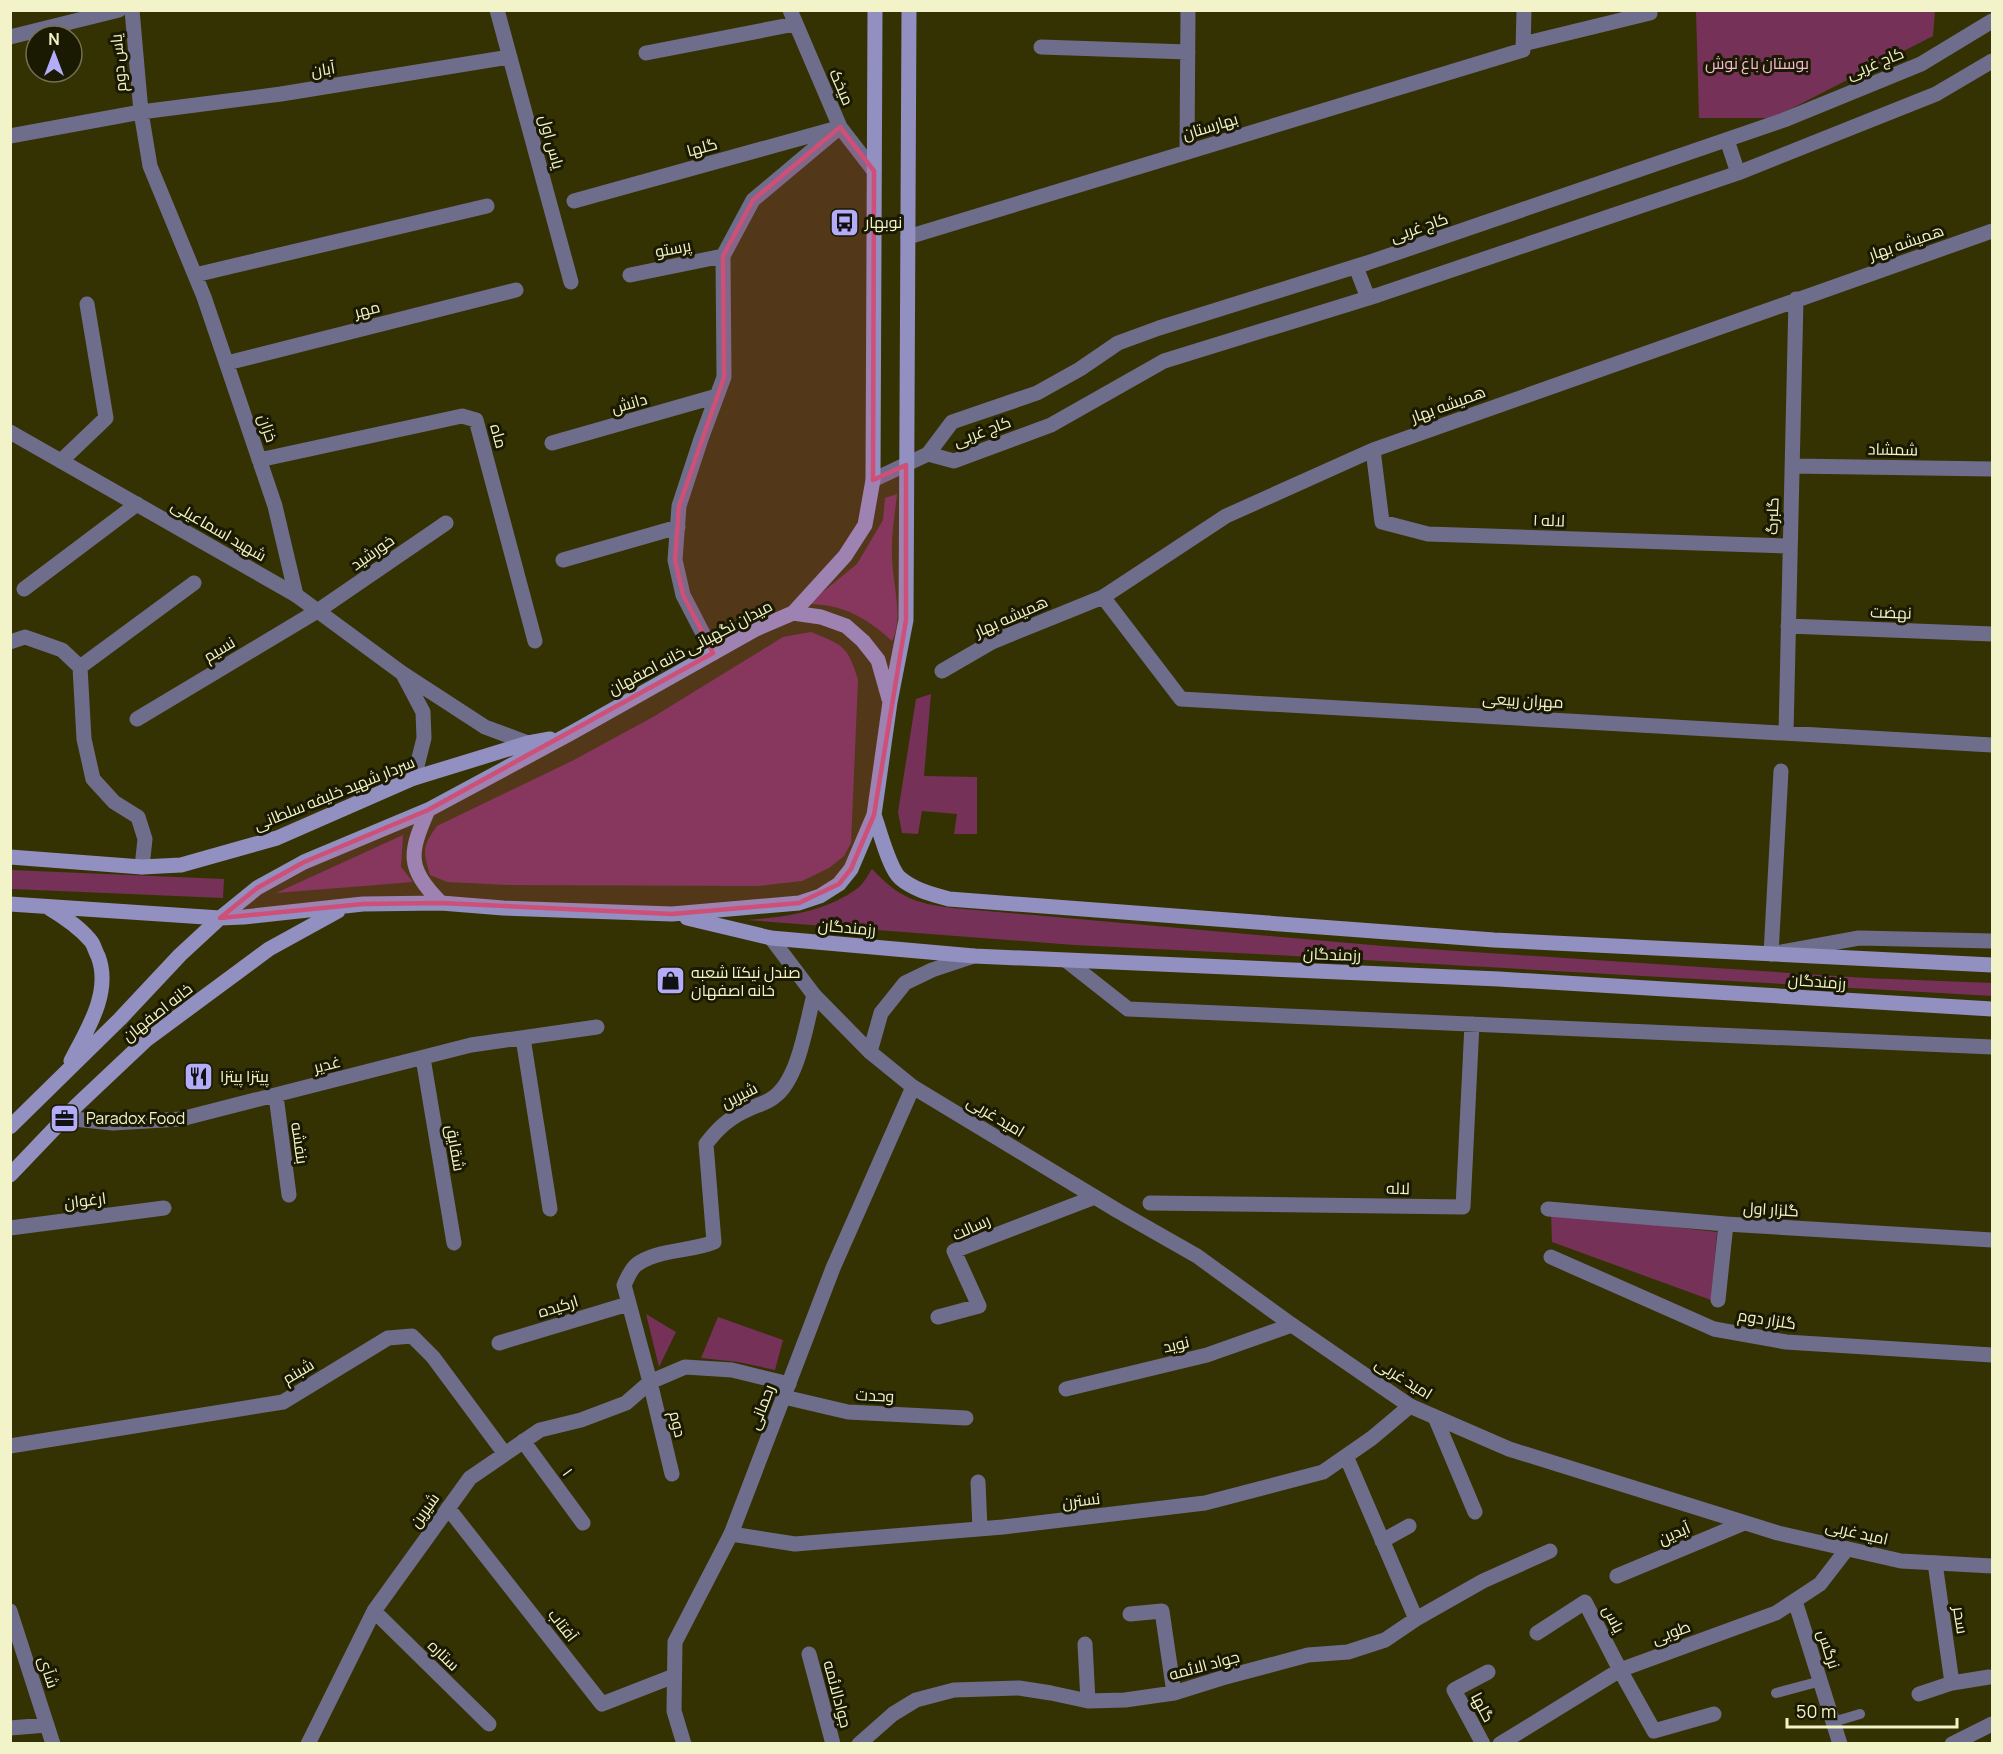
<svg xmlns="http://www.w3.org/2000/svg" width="2003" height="1754" font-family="Manrope,Cairo,sans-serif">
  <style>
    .green { fill: #763158 }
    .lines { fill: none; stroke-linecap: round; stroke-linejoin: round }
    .service { stroke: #6f6d8c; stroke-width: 10 }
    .minor { stroke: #6f6d8c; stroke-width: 15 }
    .tertiary { stroke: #6f6d8c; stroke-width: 15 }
    .secondary { stroke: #928fc1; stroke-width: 15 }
    .marked { fill: #ce4f77; fill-opacity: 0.2; stroke: #ce4f77; stroke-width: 4.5; stroke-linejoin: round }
    .labels { text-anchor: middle; stroke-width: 6; stroke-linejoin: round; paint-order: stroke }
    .street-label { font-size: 16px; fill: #f3f3ca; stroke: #1a1901 }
    .park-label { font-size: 16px; fill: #f8b8d8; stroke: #1a1901 }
    .poi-label { font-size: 16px; fill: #f3f3ca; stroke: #1a1901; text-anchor: start }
  </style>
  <rect width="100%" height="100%" fill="#343202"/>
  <!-- green -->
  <path class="green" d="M 1696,11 L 1935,11 L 1933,36 L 1773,118 L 1699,118 Z
    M 897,494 C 895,514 891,535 892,556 C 892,581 904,618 892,641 C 867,618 843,604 808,604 L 857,564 L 883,520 L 885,498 Z
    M 811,632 C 842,645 848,645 858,680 L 851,843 L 844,856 L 829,868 L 802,881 L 758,886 L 509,885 L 447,882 L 430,875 C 423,850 422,847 437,826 L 572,761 L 653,717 L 783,637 Z
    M 931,694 L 924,776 L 977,777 L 977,834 L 954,834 L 957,814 L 922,811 L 918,834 L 902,833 L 898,812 L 916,699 Z
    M 403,835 L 401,867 L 413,882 L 276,893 Z
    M 872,869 C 900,898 914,903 953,908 L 1383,946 L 1866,978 L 1992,983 L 1992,996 L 1276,955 L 1074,945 L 747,920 C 786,917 825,912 858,888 C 864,883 868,875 872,869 Z
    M 11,870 L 224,879 L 223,898 L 11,889 Z
    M 1551,1213 L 1717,1232 L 1711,1300 L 1552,1242 Z
    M 646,1314 L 676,1332 L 659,1367 Z
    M 718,1317 L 783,1340 L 775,1370 L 738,1362 L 701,1358 Z"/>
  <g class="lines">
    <!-- service -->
    <path class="service" d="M 1776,1693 L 1821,1681
      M 1833,1722 L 1860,1714"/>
    <!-- minor -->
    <path class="minor" d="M 132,10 L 141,112 L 150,166 L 204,297 L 275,506 L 296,595
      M 497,10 L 571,282
      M 790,10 L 840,127 L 874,171
      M 10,37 L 119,10
      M 1523,44 L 1650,13 L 1650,10
      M 1041,47 L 1188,52
      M 646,53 L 795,24
      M 10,136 L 141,112 L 281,94 L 510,57
      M 1187,152 L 1188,10
      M 574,201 L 834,129
      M 908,237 L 1523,50 L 1524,10
      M 195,275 L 487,206
      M 630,275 L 723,256
      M 227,363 L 516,290
      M 552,443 L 717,396
      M 1373,450 L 1382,522 L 1428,534 L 1789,546
      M 259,460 L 462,416 L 476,420 L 535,641
      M 61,461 L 106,418 L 87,304
      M 1792,466 L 1992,469
      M 563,560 L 678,527
      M 24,589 L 137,504
      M 1103,597 L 1181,699 L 1992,745
      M 1788,626 L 1992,634
      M 10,642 L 25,637 L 62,650 L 80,667 L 84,739 L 93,779 L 114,802 L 138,817 L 145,839 L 142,867
      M 713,653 L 683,595 L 675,560 L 679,506 L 701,439 L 724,377 L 723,256 L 753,200 L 840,127
      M 80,667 L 194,583
      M 942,671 L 992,642 L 1103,597 L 1226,516 L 1373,450 L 1992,231
      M 137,719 L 319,610 L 446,523
      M 1786,733 L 1796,299
      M 1781,771 L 1771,954 L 1859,938 L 1992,941
      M 1067,961 L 1128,1009 L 1992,1047
      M 523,1038 L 550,1209
      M 423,1058 L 454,1243
      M 276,1096 L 289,1195
      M 64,1118 L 113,1123 L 181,1119 L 471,1045 L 597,1027
      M 1150,1203 L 1463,1207 L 1472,1024
      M 1548,1209 L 1726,1224 L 1992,1240
      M 10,1228 L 164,1208
      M 1551,1257 L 1714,1329 L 1786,1342 L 1992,1355
      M 1718,1300 L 1726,1224
      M 938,1317 L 979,1306 L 954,1251 L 1095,1197
      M 499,1343 L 628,1304
      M 1066,1389 L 1207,1355 L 1292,1325
      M 784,1397 L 848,1412 L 966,1418
      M 1435,1417 L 1475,1512
      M 523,1441 L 583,1523
      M 10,1446 L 283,1402 L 388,1338 L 412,1336 L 433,1357 L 505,1454
      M 1346,1456 L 1416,1619
      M 672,1474 L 650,1382 L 624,1285 C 627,1279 631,1269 636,1265 C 657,1249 690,1252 714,1242 L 706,1144 C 718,1128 730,1117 749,1109 C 757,1105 767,1103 774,1097 C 799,1079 806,1024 814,995
      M 978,1482 L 980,1529
      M 448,1508 L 602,1704 L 674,1676
      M 731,1534 L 795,1544 L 1003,1527 L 1205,1503 L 1323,1472 L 1372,1438 L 1410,1406
      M 1382,1541 L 1409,1526
      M 1935,1563 L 1952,1683
      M 1617,1576 L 1744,1523
      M 1795,1601 L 1840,1744
      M 10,1611 L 53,1744
      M 374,1611 L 489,1724
      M 1130,1614 L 1162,1611 L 1174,1693
      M 1537,1633 L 1585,1602 L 1620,1670 L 1654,1731 L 1714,1714
      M 1085,1644 L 1088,1701
      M 809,1654 L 833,1744
      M 1919,1694 L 1952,1683 L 1989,1677
      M 10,1728 L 47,1725
      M 308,1744 L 374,1611 L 470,1478 L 540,1430 L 581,1420 L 626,1403 L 650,1382 L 685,1367 L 732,1370 L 789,1384
      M 859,1744 L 893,1714 L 916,1700 L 954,1690 L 1019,1688 L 1051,1693 L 1088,1701 L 1125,1700 L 1174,1693 L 1222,1678 L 1308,1655 L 1348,1652 L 1385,1640 L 1416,1619 L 1483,1581 L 1550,1551
      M 1483,1744 L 1454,1690 L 1488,1672
      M 1500,1744 L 1620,1670 L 1776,1613 L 1820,1584 L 1847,1549
      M 1952,1744 L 1992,1724"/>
    <!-- tertiary -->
    <path class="tertiary" d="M 1727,140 L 1738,173
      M 1356,267 L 1368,298
      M 10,432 L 296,595 L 402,673 L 485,727 L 528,743
      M 928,454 L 954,461 L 1051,425 L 1164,361 L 1378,295 L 1738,173 L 1936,94 L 1992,61
      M 873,480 L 928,454 L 952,422 L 1037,393 L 1080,369 L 1118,343 L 1159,328 L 1367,263 L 1784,120 L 1921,64 L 1992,21
      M 404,676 L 423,712 L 424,738 L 414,778
      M 771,938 L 814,995 L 870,1052 L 913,1087 L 1118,1211 L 1197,1256 L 1292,1325 L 1410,1406 L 1509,1449 L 1778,1533 L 1901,1561 L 1992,1566
      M 870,1052 L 881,1013 L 905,983 L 932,970 L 974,956
      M 684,1744 L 674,1711 L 675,1642 L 731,1534 L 833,1268 L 913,1087"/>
    <!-- secondary -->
    <path class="secondary" d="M 793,613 L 845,556 L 865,525 L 873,480 L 875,10
      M 428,810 C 409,854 406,867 441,903
      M 874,815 C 880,831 889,868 900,878 C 914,890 932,894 949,899 L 1494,940 L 1992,965
      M 10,857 L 142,867 L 181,865 L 277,838 L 414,778 L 528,743 L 550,739
      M 10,904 L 220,918 L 244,917 L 363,904 L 441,903 L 503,908 L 672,914 L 799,903 L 820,896 L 839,884 L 851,869 L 874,815 L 890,702 L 906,620 L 909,10
      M 49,908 C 64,917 78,926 90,940 C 94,944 95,951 98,956 C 112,992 87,1030 71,1061
      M 687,918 L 771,938 L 974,956 L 1499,979 L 1992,1009
      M 10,1127 L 120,1019 L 180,955 L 220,918 L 257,888 L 304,862 L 428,810 L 573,732 L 756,629 L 793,613 L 821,617 L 846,626 L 863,641 L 878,660 L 889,699
      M 10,1175 L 76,1106 L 146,1040 L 269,949 L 338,911"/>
  </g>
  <!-- marked area -->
  <path class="marked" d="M 840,127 L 874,171 L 873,480 L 906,465 L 906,620 L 874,815 L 851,869 L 839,884 L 799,903 L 672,914 L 441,903 L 363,904 L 220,918 L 257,888 L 304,862 L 428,810 L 713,653 L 683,595 L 675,560 L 679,506 L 724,377 L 723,256 L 753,200 Z"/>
  <!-- icons -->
  <defs>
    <symbol id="bus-square" viewBox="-11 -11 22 22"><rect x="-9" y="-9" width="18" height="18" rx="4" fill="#b3adf9" stroke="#1a1901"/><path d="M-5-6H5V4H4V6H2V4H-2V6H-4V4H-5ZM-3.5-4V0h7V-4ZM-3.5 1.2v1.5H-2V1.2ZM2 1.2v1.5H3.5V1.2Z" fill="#111"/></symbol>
    <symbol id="shop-square" viewBox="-11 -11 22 22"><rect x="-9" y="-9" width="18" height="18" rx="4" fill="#b3adf9" stroke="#1a1901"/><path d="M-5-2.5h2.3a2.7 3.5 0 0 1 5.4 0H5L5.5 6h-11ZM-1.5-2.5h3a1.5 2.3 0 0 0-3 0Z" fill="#111"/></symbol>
    <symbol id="restaurant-square" viewBox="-11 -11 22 22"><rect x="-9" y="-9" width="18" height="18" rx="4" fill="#b3adf9" stroke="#1a1901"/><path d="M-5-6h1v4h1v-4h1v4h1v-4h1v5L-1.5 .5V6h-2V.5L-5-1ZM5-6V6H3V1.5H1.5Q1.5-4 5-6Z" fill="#111"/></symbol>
    <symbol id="office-square" viewBox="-11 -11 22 22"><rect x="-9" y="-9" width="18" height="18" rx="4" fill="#b3adf9" stroke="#1a1901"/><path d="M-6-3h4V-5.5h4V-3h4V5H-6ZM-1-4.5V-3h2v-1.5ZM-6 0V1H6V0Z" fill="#111"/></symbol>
  </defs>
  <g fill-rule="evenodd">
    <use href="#bus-square" x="828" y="206" width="33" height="33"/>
    <use href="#shop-square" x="654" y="964" width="33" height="33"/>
    <use href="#restaurant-square" x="182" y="1060" width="33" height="33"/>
    <use href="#office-square" x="48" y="1102" width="33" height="33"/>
  </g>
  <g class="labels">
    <!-- street labels -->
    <g class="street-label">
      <text transform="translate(118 63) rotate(-95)" y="6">یاس دوم</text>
      <text transform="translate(1875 63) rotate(-22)" y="6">کاج غربی</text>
      <text transform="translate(323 69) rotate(-9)" y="6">آبان</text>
      <text transform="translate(842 87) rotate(67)" y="6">میخک</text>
      <text transform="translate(1210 126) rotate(-17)" y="6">بهارستان</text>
      <text transform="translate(552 142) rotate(75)" y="6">یاس اول</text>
      <text transform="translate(702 147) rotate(-15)" y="6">گلها</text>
      <text transform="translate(1419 227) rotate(-19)" y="6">کاج غربی</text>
      <text transform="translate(1906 242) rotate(-19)" y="6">همیشه بهار</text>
      <text transform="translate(673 248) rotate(-11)" y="6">پرستو</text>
      <text transform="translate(367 309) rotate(-14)" y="6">مهر</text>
      <text transform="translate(629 403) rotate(-16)" y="6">دانش</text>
      <text transform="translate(1448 404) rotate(-20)" y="6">همیشه بهار</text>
      <text transform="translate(268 428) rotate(71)" y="6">خزان</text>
      <text transform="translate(982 431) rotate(-20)" y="6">کاج غربی</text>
      <text transform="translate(499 436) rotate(75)" y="6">ماه</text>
      <text transform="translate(1893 449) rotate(1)" y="6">شمشاد</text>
      <text transform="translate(1772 516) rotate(-88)" y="6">گلبرگ</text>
      <text transform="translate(1549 520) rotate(2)" y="6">لاله ۱</text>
      <text transform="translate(219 530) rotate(30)" y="6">شهید اسماعیلی</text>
      <text transform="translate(372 552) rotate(-35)" y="6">خورشید</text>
      <text transform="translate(1891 612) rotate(2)" y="6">نهضت</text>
      <text transform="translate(1011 616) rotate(-24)" y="6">همیشه بهار</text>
      <text transform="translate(690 647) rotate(-28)" y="6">میدان نگهبانی خانه اصفهان</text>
      <text transform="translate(219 649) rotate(-31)" y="6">نسیم</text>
      <text transform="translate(1523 700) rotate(3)" y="6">مهران ربیعی</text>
      <text transform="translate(334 793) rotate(-22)" y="6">سردار شهید خلیفه سلطانی</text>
      <text transform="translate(847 927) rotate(5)" y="6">رزمندگان</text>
      <text transform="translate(1332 954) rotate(2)" y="6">رزمندگان</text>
      <text transform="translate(1817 981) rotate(4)" y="6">رزمندگان</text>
      <text transform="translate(157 1012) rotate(-38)" y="6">خانه اصفهان</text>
      <text transform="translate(327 1064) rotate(-14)" y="6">غدیر</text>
      <text transform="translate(739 1095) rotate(-27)" y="6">شیرین</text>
      <text transform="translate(996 1116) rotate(31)" y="6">امید غربی</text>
      <text transform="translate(300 1143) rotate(82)" y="6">بنفشه</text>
      <text transform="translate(456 1148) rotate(80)" y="6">شقایق</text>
      <text transform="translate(1398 1188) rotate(1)" y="6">لاله</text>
      <text transform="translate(85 1200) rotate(-7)" y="6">ارغوان</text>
      <text transform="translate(1771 1209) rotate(3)" y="6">گلزار اول</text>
      <text transform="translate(971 1227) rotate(-25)" y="6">رسالت</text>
      <text transform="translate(558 1306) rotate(-17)" y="6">ارکیده</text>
      <text transform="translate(1767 1319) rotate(9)" y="6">گلزار دوم</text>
      <text transform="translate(1176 1344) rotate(-13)" y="6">نوید</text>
      <text transform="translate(298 1371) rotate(-31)" y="6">شبنم</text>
      <text transform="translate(1404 1378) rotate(32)" y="6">امید غربی</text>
      <text transform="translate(875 1395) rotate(3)" y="6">وحدت</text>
      <text transform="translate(761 1407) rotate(-69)" y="6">رحمانی</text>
      <text transform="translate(678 1424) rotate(77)" y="6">دوم</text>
      <text transform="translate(568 1472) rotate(54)" y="6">۱</text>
      <text transform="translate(1081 1500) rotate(-7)" y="6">نسترن</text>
      <text transform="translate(424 1510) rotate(-54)" y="6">شیرین</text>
      <text transform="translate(1857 1532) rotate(13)" y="6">امید غربی</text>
      <text transform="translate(1674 1533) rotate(-23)" y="6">آیدین</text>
      <text transform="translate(1614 1619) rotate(63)" y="6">یاس</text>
      <text transform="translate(1961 1620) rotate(82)" y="6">سحر</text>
      <text transform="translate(563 1625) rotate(52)" y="6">آفتاب</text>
      <text transform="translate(1671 1632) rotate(-20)" y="6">طوبی</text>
      <text transform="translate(1829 1649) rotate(72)" y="6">نرگس</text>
      <text transform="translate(444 1655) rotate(44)" y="6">ستاره</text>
      <text transform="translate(1204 1665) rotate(-15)" y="6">جواد الائمه</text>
      <text transform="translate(49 1672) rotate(72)" y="6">شآی</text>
      <text transform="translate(838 1694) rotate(75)" y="6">جوادالائمه</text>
      <text transform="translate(1483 1707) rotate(62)" y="6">گلها</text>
    </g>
    <!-- park labels -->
    <g class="park-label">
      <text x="1757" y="69">بوستان باغ نوش</text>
    </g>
    <!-- poi labels -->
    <g class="poi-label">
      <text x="865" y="228">نوبهار</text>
      <text x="691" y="978">صندل نیکتا شعبه<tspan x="691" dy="18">خانه اصفهان</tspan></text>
      <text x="220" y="1082">پیتزا پیتزا</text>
      <text x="86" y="1124">Paradox Food</text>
    </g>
  </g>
  <!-- border -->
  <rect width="2003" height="1754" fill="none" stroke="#f3f3ca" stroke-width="24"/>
  <!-- north arrow -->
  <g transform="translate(54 54)"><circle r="28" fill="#1a1901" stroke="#717051" stroke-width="1.5"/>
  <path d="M0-4.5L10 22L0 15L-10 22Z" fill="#b3adf9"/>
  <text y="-9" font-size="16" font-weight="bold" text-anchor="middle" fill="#f3f3ca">N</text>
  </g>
  <!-- scale -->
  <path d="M1787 1718v9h170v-9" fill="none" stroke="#f3f3ca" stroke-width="3"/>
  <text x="1796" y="1718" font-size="18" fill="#f3f3ca" stroke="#1a1901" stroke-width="4.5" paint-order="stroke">50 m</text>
</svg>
